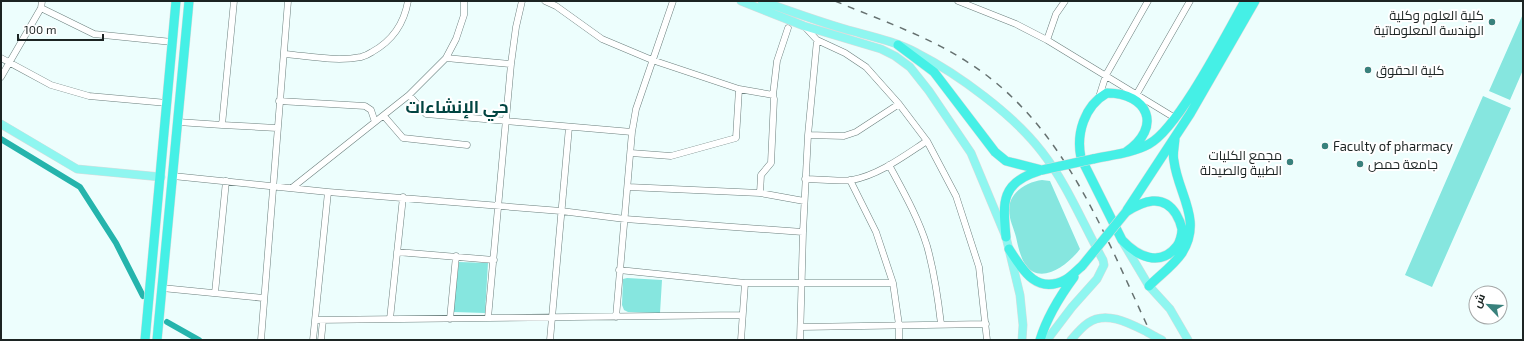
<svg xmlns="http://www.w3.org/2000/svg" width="1524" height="341" font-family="'Exo 2',Cairo,sans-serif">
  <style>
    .green { fill: #86e6df }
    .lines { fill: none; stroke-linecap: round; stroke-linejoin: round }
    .canal { stroke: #25b4ac; stroke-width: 6 }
    .minor-casing { stroke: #6b7f7d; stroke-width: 7 }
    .major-casing { stroke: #dbdcdc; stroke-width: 9 }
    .highway-casing { stroke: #dbdcdc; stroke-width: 10 }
    .minor { stroke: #fff; stroke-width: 6 }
    .major { stroke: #8ff6f0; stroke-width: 8 }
    .highway { stroke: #45f0e6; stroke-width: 9 }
    .rail { stroke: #667170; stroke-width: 1.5; stroke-dasharray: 7 7; stroke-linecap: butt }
    .major-bridge-casing { stroke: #dbdcdc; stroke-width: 9; stroke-linecap: butt }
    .highway-bridge-casing { stroke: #dbdcdc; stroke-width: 10; stroke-linecap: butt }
    .major-bridge { stroke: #8ff6f0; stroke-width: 8 }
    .highway-bridge { stroke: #45f0e6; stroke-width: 9 }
    .poi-dot { fill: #39817c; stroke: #fff; stroke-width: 1.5 }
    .labels { text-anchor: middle; stroke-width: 4; stroke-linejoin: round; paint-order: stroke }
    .poi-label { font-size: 13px; fill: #1c2423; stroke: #fff; text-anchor: start }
    .district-label { font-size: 17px; font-weight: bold; fill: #014441; stroke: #fff }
  </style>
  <rect width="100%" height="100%" fill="#edfefd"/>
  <!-- green -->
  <path class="green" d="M 1523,14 L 1523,70 L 1510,100 L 1489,91 Z
    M 1483,96 L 1511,108 L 1432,287 L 1405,275 Z
    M 1042,180 L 1050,181 L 1080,249 C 1069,264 1040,287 1025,264 C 1020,256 1018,246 1016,237 C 1014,229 1009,219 1009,210 C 1009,192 1027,182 1042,180 Z
    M 459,262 L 488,263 L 485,313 L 453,312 Z
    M 627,278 L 662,280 L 660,313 L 628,312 L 624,310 L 622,305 L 623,279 Z"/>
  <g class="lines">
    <!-- canal -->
    <path class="canal" d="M 1,139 L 80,187 L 116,243 L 143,296
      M 167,322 L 199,340"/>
    <defs>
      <path id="minor" d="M 545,1 L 556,6 L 602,39 L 652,60 L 739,89 L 736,138 L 671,156 L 631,153
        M 958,1 L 1016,24 L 1047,40 L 1175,118
        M 41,8 L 94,34 L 172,42
        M 805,27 L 817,40 L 845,53 L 866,67 L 899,104 L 927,141 L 956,196 L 979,267 L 987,340
        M 1047,40 L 1056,14 L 1065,1
        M 284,54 C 309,56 336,62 361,57 C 365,56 369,54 372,52 C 392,41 404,24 408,1
        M 1,58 L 51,85 L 89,96 L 167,103
        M 446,58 L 511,64
        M 1,77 L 41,8 L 42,1
        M 409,95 L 426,114 L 632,132
        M 773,95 L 777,61 L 788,28
        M 1099,97 L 1106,75 L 1148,1
        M 1135,97 L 1190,1
        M 279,101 L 365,106 L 371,110 L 375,122
        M 384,116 L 403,138 L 467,145
        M 178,122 L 222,125 L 234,1
        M 222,125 L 277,128
        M 808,135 L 844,136 L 856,132 L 899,104
        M 889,165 C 903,191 918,217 927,246 C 934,271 938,298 941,324
        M 173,176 L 328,192 L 561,211 L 625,219 L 803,232 L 808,135 L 817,40
        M 805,179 C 820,179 838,182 852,180 C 879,175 904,156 927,141
        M 850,180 L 876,232 L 893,283
        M 293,187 L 409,95 L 446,58 L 456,39 L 464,15 L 464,1
        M 628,187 L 760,193 L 761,175 L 771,163 L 774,99 L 773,95 L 739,89
        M 760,193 L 804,201
        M 397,252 L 494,260
        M 619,270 L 745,283
        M 162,288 L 263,298
        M 215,293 L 226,181
        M 616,317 L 632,132 L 636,109 L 673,1
        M 488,318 L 511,64 L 516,27 L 522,1
        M 390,319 L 403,197
        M 450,319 L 456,256
        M 315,320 L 742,315
        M 801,327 L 986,324
        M 261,340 L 288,1
        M 313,340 L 328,192
        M 321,340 L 323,320
        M 550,340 L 569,127
        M 741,340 L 745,283 L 893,283 L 899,325 L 899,340
        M 800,340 L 803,232"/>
      <path id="major" d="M 741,1 L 804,26 L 881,49 L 895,56 L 910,67 L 929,91 L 971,153 L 1006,237 L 1020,295 L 1023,325 L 1022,340
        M 762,1 C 790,11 817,21 845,29 C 869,36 895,41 917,53 C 958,74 1014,115 1042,152 C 1067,184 1083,224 1103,260 L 1104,265 L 1097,279 L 1072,307 L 1047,340
        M 1,124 L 77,169 L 161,177
        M 1124,244 L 1149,286 L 1170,309 L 1188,340
        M 1156,337 L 1162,340
        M 1071,340 C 1076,334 1082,327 1088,323 C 1106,310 1131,324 1147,332"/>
      <path id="highway" d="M 898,45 L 934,72 L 995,152 L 1006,161 L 1042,170
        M 1093,159 C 1111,155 1133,153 1149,144 C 1178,129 1227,33 1245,1
        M 1127,210 L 1190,114 L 1255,1
        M 1126,212 C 1143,201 1163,193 1176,214 C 1179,219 1181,224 1182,229 C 1182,234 1180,242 1177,246 C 1160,268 1137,256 1122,240 L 1081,158 C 1076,134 1084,106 1107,93 C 1148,93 1163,127 1126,152
        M 1006,237 C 1003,203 1000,183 1039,171
        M 1009,249 C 1022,269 1036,295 1065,280 C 1071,277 1077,270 1082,266
        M 1149,286 C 1160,275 1174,265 1182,253 C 1203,220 1178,194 1174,161 C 1172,154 1175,145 1175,137
        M 145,340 L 176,1
        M 157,340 L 189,1
        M 1040,340 C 1047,317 1060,296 1074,277"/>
    </defs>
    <!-- minor casing -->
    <use href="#minor" class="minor-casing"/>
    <!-- major casing -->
    <use href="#major" class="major-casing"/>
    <!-- highway casing -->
    <use href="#highway" class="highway-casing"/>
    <!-- minor -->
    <use href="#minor" class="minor"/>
    <!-- major -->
    <use href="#major" class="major"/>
    <!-- highway -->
    <use href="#highway" class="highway"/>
    <!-- rail -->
    <path class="rail" d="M 835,1 C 880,20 928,36 969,63 C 1067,126 1106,240 1154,340"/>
    <defs>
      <path id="major-bridge" d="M 1147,332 L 1156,337"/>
      <path id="highway-bridge" d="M 1042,170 L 1093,159
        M 1082,266 L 1126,212"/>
    </defs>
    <!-- major-bridge casing -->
    <use href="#major-bridge" class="major-bridge-casing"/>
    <!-- highway-bridge casing -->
    <use href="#highway-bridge" class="highway-bridge-casing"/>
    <!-- major-bridge -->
    <use href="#major-bridge" class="major-bridge"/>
    <!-- highway-bridge -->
    <use href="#highway-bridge" class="highway-bridge"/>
  </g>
  <!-- markers -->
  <g class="poi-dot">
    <circle cx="1492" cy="22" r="4"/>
    <circle cx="1368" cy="70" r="4"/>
    <circle cx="1325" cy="146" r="4"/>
    <circle cx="1290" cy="162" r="4"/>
    <circle cx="1360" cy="164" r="4"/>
  </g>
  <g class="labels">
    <!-- poi labels -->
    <g class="poi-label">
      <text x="1484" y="20" text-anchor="end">كلية العلوم وكلية<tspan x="1484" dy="15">الهندسة المعلوماتية</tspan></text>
      <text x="1376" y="75">كلية الحقوق</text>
      <text x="1333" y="151">Faculty of pharmacy</text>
      <text x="1282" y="160" text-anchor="end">مجمع الكليات<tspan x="1282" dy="15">الطبية والصيدلة</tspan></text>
      <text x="1368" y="169">جامعة حمص</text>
    </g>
    <!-- district labels -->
    <g class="district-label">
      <text x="457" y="113">حي الإنشاءات</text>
    </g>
  </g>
  <!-- border -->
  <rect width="1524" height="341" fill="none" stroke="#1c2423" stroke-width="4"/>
  <!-- north arrow -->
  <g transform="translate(1488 305) rotate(295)"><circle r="19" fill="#ffffff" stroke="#a4a7a7"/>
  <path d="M0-3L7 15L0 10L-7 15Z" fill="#39817c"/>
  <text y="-6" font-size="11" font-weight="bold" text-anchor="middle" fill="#1c2423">ش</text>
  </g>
  <!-- scale -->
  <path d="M18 34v6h85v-6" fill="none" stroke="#1c2423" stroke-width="2"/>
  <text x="24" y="34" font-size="12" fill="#1c2423" stroke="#ffffff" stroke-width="3" paint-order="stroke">100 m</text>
</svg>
